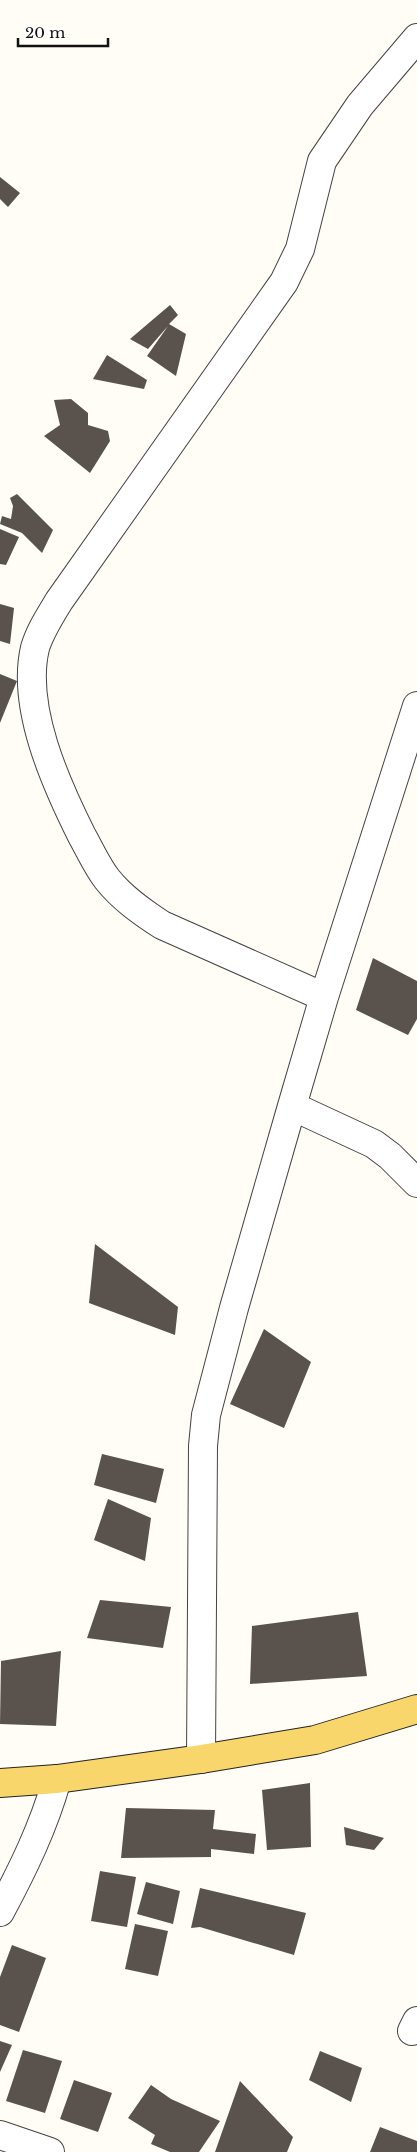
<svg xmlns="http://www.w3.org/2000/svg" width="417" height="2152" font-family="'Libre Baskerville',serif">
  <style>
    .building { fill: #5a524d }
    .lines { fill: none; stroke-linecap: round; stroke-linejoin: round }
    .street-casing { stroke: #444; stroke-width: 30 }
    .primary-casing { stroke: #222; stroke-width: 30 }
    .street { stroke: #fff; stroke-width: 28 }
    .primary { stroke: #f9d66b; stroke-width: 28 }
  </style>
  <rect width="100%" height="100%" fill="#fffdf5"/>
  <!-- building -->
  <path class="building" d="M 0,177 L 20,193 L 8,207 L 0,199 Z
    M 170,305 L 178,315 L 169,324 L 186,334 L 176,376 L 147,356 L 168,326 L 148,349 L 130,339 Z
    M 107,355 L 147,380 L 144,389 L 93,379 Z
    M 71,399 L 88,413 L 88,425 L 108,431 L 110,441 L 90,473 L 44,436 L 60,425 L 54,400 Z
    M 17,494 L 53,530 L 42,553 L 22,533 L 0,524 L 2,516 L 11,519 L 13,506 L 10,498 Z
    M 0,529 L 19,537 L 6,565 L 0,564 Z
    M 0,604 L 14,608 L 10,644 L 0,641 Z
    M 0,674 L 17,681 L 0,723 Z
    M 373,958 L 417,981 L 417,1019 L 408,1035 L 356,1010 Z
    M 95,1244 L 178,1307 L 175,1335 L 89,1303 Z
    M 264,1329 L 311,1362 L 284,1428 L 230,1404 Z
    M 102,1454 L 164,1469 L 156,1503 L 94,1485 Z
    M 108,1499 L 151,1518 L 145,1561 L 94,1540 Z
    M 100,1600 L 171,1607 L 163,1648 L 87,1638 Z
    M 358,1612 L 367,1676 L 250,1684 L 252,1626 Z
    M 61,1651 L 56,1726 L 0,1724 L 1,1661 Z
    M 310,1783 L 311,1847 L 267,1850 L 262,1790 Z
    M 126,1808 L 215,1810 L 213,1829 L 256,1834 L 254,1854 L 211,1849 L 211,1857 L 121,1858 Z
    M 344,1827 L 384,1838 L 374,1850 L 346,1845 Z
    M 100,1871 L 136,1877 L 127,1927 L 91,1921 Z
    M 146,1882 L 180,1891 L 173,1924 L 137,1914 Z
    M 200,1888 L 306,1913 L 294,1955 L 200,1927 L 191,1928 Z
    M 135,1924 L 168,1931 L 158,1976 L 125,1969 Z
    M 12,1945 L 46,1958 L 19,2032 L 0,2025 L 0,1977 Z
    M 0,2041 L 12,2045 L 0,2072 Z
    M 23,2050 L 62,2061 L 45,2113 L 6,2101 Z
    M 320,2051 L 362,2068 L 351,2102 L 309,2080 Z
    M 74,2080 L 112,2093 L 98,2132 L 60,2119 Z
    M 240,2081 L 293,2137 L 287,2152 L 215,2152 Z
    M 151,2085 L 171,2099 L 220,2121 L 199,2152 L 170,2152 L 151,2144 L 155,2135 L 128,2118 Z
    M 380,2127 L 417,2141 L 417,2152 L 370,2152 Z"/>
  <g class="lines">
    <defs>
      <path id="street" d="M 324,997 L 162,925 C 142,912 122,898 107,879 C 97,866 90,850 82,836 C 56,784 21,707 35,648 C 40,631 50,616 59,601 L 284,282 L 300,249 L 322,161 L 360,105 L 417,38
        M 292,1106 L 374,1144 L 390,1156 L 417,1183
        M 201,1759 L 203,1446 L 206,1415 L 234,1308 L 292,1106 L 324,997 L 417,706
        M 0,1912 C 23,1869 44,1826 57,1779
        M 412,2031 L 417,2021
        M 0,2135 L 50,2152"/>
      <path id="primary" d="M 0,1783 L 57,1779 L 201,1759 L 315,1740 L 417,1709"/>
    </defs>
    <!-- street casing -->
    <use href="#street" class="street-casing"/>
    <!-- primary casing -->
    <use href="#primary" class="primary-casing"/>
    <!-- street -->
    <use href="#street" class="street"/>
    <!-- primary -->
    <use href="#primary" class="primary"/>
  </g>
  <!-- scale -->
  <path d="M18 38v8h90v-8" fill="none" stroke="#111111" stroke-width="2.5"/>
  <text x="25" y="38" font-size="15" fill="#111111" stroke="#ffffff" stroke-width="4" paint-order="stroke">20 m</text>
</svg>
